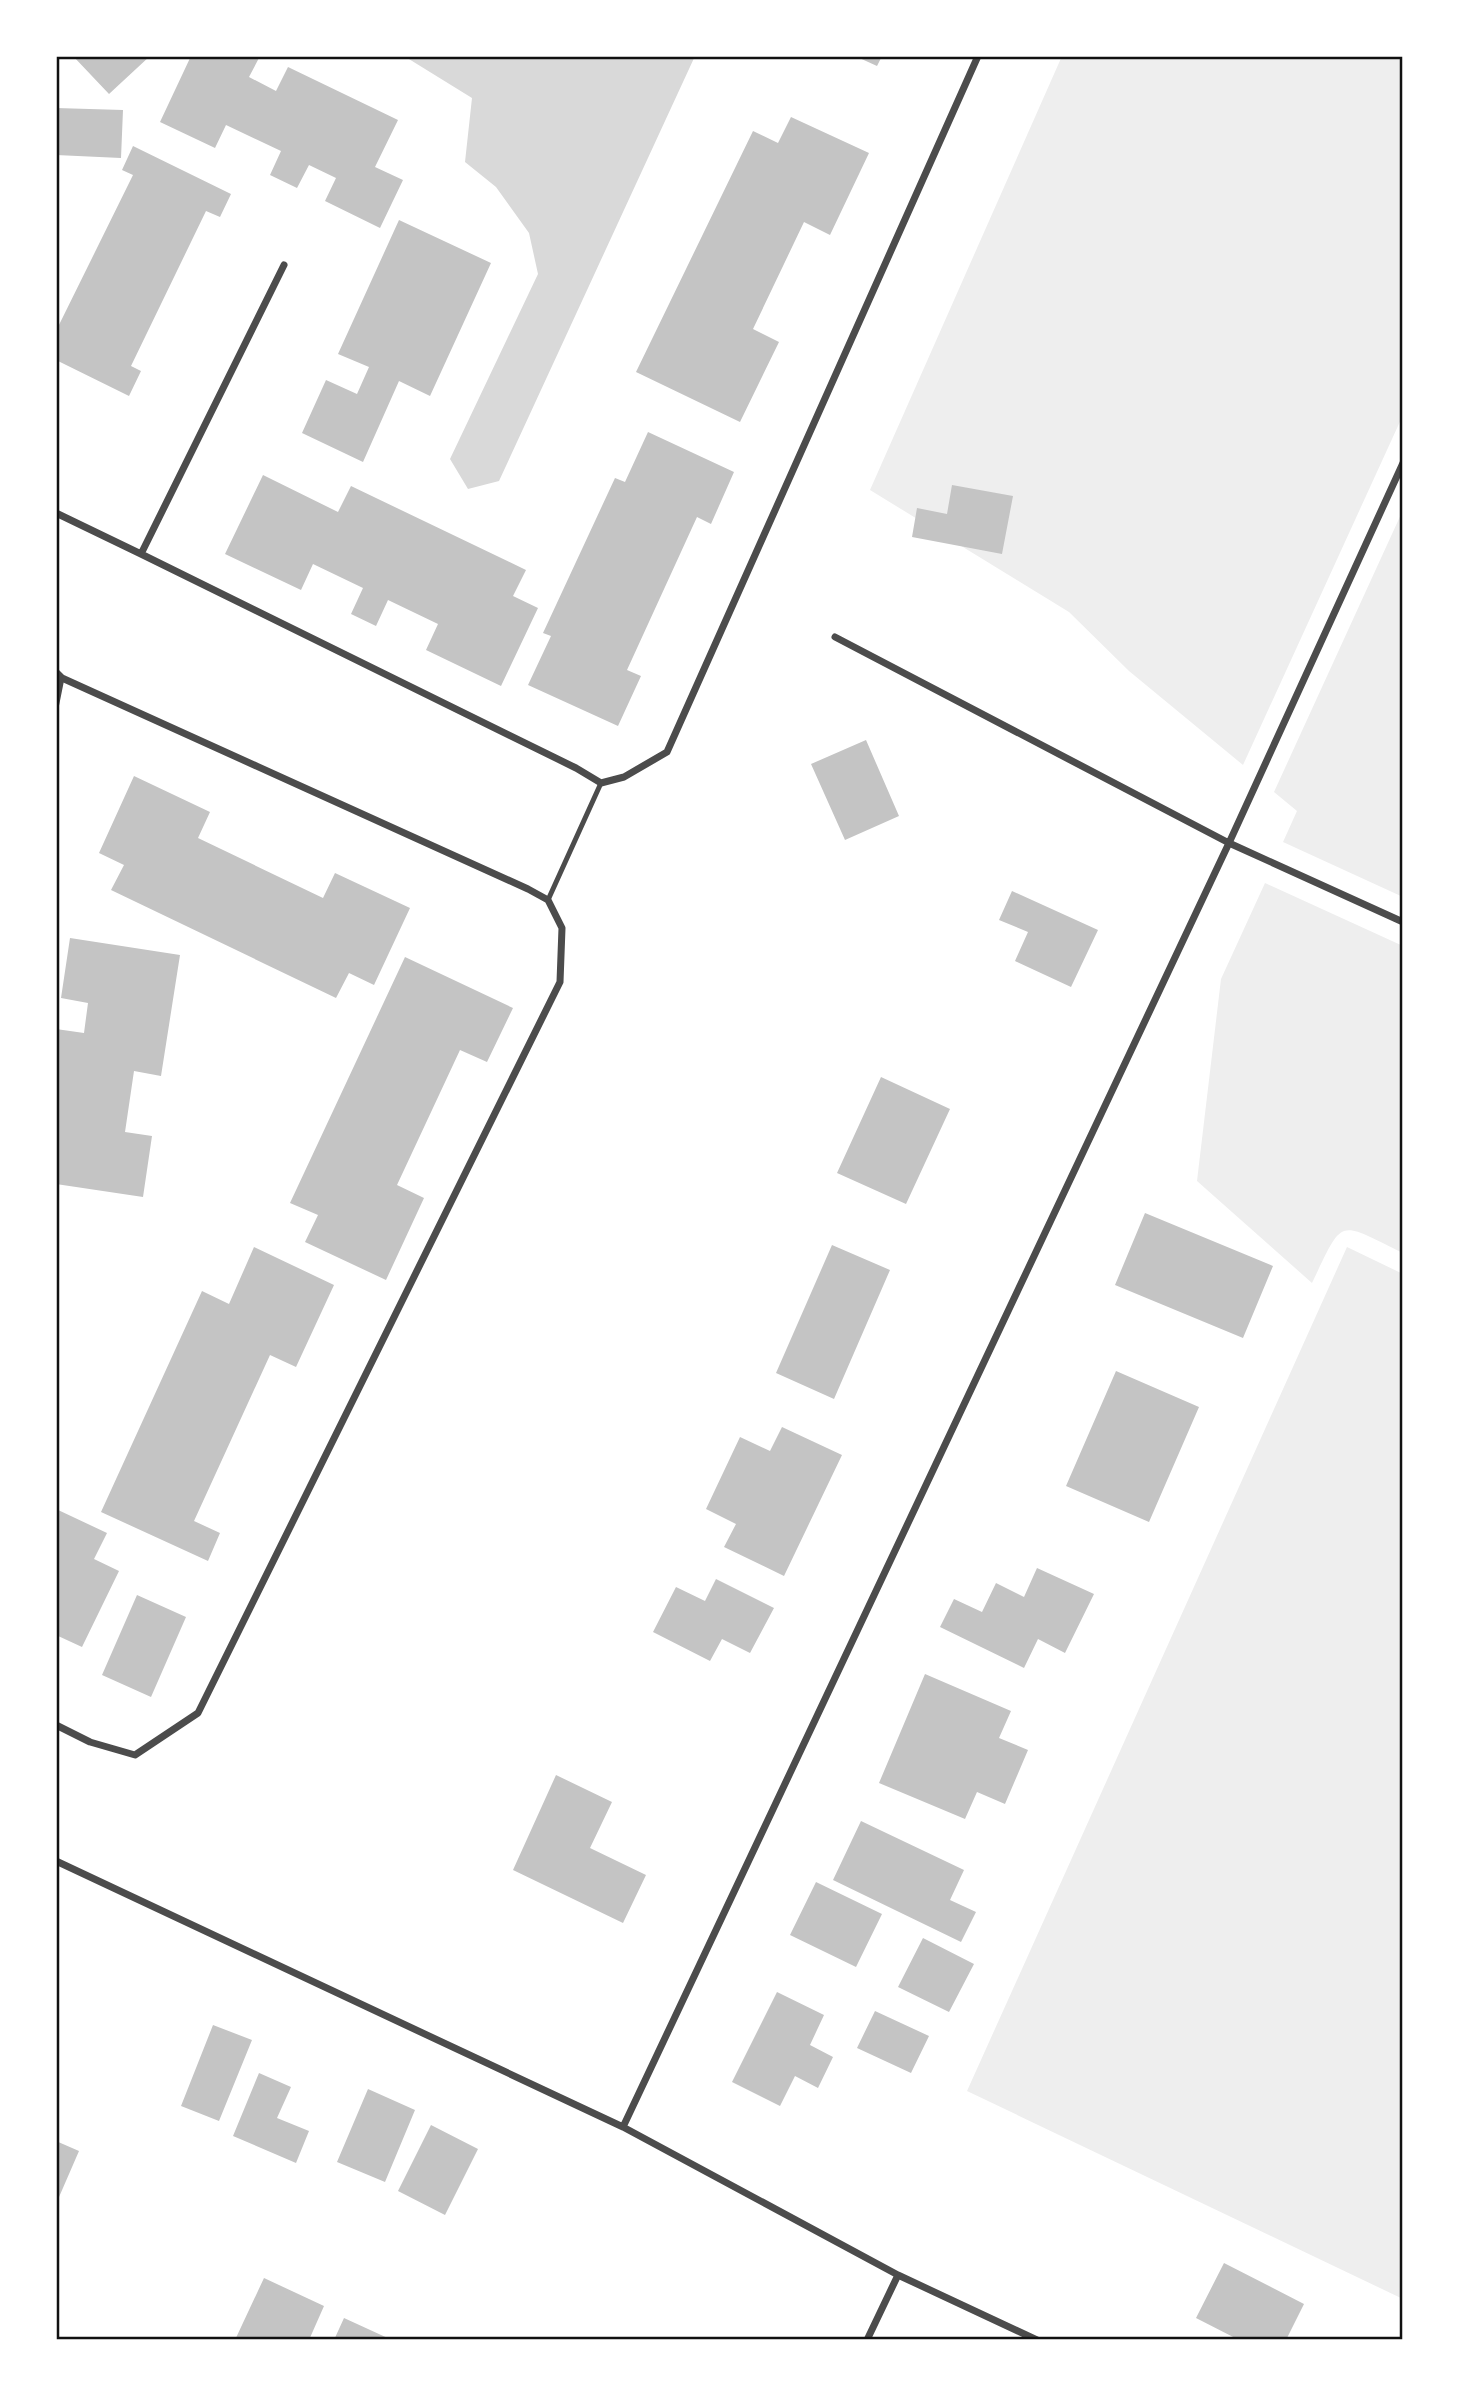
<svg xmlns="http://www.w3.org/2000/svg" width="1459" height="2396" font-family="'Open Sans',sans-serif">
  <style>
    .green { fill: #eee }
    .water { fill: #d9d9d9 }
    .building { fill: #c4c4c4 }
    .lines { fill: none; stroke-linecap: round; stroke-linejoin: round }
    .service { stroke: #4c4c4c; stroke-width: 5 }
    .minor { stroke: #4c4c4c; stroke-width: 7 }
    .neatline { fill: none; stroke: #111; stroke-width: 2.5 }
  </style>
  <rect width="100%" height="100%" fill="#fff"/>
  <!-- green -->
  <path class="green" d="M 1062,56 L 1403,56 L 1403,415 L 1243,765 L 1129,671 L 1069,612 L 870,490 Z
    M 1403,510 L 1403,897 L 1283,842 L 1297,811 L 1274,792 Z
    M 1265,883 L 1403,946 L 1403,1253 C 1337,1221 1344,1216 1312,1283 L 1197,1181 L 1221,979 Z
    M 1347,1247 L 1403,1274 L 1403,2299 L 967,2091 Z"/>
  <!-- water -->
  <path class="water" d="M 404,56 L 695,56 L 499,481 L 468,489 L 450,459 L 538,274 L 529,233 L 496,187 L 465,162 L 472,98 Z"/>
  <!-- building -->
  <path class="building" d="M 73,56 L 150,56 L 109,94 Z
    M 191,56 L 260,56 L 249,77 L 276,91 L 288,67 L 398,120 L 375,167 L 403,180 L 380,228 L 325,201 L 336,178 L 309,165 L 297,188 L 270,175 L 281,151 L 226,125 L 215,148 L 160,122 Z
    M 855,56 L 882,56 L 877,66 Z
    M 56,108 L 123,110 L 121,158 L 56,155 Z
    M 791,117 L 869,153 L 830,235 L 804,222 L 753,329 L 779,342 L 740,422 L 636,372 L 753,131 L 778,143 Z
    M 133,146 L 231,194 L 220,217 L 206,211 L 131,366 L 141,371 L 129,396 L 56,360 L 56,331 L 133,175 L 122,170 Z
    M 399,220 L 491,263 L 430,396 L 399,381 L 363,462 L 302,433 L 326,380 L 357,394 L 369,367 L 338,354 Z
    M 648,432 L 734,472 L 711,524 L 697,517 L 627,670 L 641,676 L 618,726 L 528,685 L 551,636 L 543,633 L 615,478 L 625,482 Z
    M 263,475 L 338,512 L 351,486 L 526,570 L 513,596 L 538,608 L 501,686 L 426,650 L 438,624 L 388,600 L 376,626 L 351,614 L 363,588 L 313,564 L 301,590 L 225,554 Z
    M 952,485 L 1013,496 L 1002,554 L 912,537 L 917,508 L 947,514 Z
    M 866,740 L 899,816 L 845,840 L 811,764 Z
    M 134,776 L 210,812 L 198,838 L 323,898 L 335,873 L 410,908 L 374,985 L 349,973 L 336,998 L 111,890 L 124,865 L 99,853 Z
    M 1012,891 L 1098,930 L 1071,987 L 1015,961 L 1028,932 L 999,920 Z
    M 70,938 L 180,955 L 161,1076 L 134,1071 L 125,1132 L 152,1136 L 143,1197 L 56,1184 L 56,1029 L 84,1033 L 88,1003 L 61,998 Z
    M 405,957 L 513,1008 L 487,1062 L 460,1050 L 397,1185 L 424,1198 L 386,1280 L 305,1242 L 318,1215 L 290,1203 Z
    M 881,1077 L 950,1109 L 906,1204 L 837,1173 Z
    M 1145,1213 L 1273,1266 L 1243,1338 L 1115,1285 Z
    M 832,1245 L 890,1270 L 834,1399 L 776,1373 Z
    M 254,1247 L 334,1285 L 296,1367 L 270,1355 L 194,1521 L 220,1533 L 208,1561 L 101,1512 L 202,1291 L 229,1304 Z
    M 1116,1371 L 1199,1407 L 1149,1522 L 1066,1486 Z
    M 782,1427 L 842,1455 L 784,1576 L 724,1547 L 736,1524 L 706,1509 L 740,1437 L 770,1451 Z
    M 56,1509 L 107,1533 L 94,1559 L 119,1571 L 82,1647 L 56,1635 Z
    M 1037,1568 L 1094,1594 L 1065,1653 L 1038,1639 L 1024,1668 L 940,1627 L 954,1599 L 982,1612 L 996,1583 L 1024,1597 Z
    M 716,1579 L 774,1608 L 750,1653 L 722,1639 L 710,1661 L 653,1632 L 676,1587 L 705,1601 Z
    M 137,1595 L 186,1617 L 151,1697 L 102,1675 Z
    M 925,1674 L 1011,1711 L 999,1738 L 1028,1750 L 1005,1804 L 977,1792 L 965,1819 L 879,1783 Z
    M 556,1775 L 612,1802 L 590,1848 L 646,1875 L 623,1923 L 513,1870 Z
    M 861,1821 L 964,1870 L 950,1900 L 976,1912 L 961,1942 L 833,1880 Z
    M 816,1882 L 882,1914 L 856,1967 L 790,1935 Z
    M 923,1938 L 974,1964 L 949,2012 L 898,1987 Z
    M 777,1992 L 824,2015 L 810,2045 L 833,2057 L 818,2088 L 795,2076 L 780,2106 L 732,2082 Z
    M 875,2011 L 929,2036 L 911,2073 L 857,2048 Z
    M 213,2025 L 252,2040 L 219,2121 L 181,2106 Z
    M 259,2073 L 291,2087 L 277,2118 L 309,2131 L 296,2163 L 233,2136 Z
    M 368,2089 L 415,2110 L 385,2182 L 337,2162 Z
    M 431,2125 L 478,2149 L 445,2215 L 398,2191 Z
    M 56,2141 L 79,2151 L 56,2204 Z
    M 1224,2263 L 1304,2304 L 1286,2340 L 1239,2340 L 1196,2318 Z
    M 264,2278 L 324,2306 L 309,2340 L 235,2340 Z
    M 344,2318 L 392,2340 L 334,2340 Z"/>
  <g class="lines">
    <!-- service -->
    <path class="service" d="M 56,708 L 62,678
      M 548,900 L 601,783"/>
    <!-- minor -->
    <path class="minor" d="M 284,265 L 141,554 L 576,768 L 601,783 L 624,777 L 667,752 L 978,56
      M 56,513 L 141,554
      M 835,637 L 1229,843 L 1403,922
      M 56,672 L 62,678 L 528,889 L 548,900 L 562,928 L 560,982 L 198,1713 L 135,1755 L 90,1742 L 56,1725
      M 56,1861 L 623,2127 L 898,2275 L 1037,2340
      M 623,2127 L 1229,843 L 1403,463
      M 867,2340 L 898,2275"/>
  </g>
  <!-- border -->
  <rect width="1459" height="2396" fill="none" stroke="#ffffff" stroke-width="116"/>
  <rect x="58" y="58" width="1343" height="2280" class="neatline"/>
</svg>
